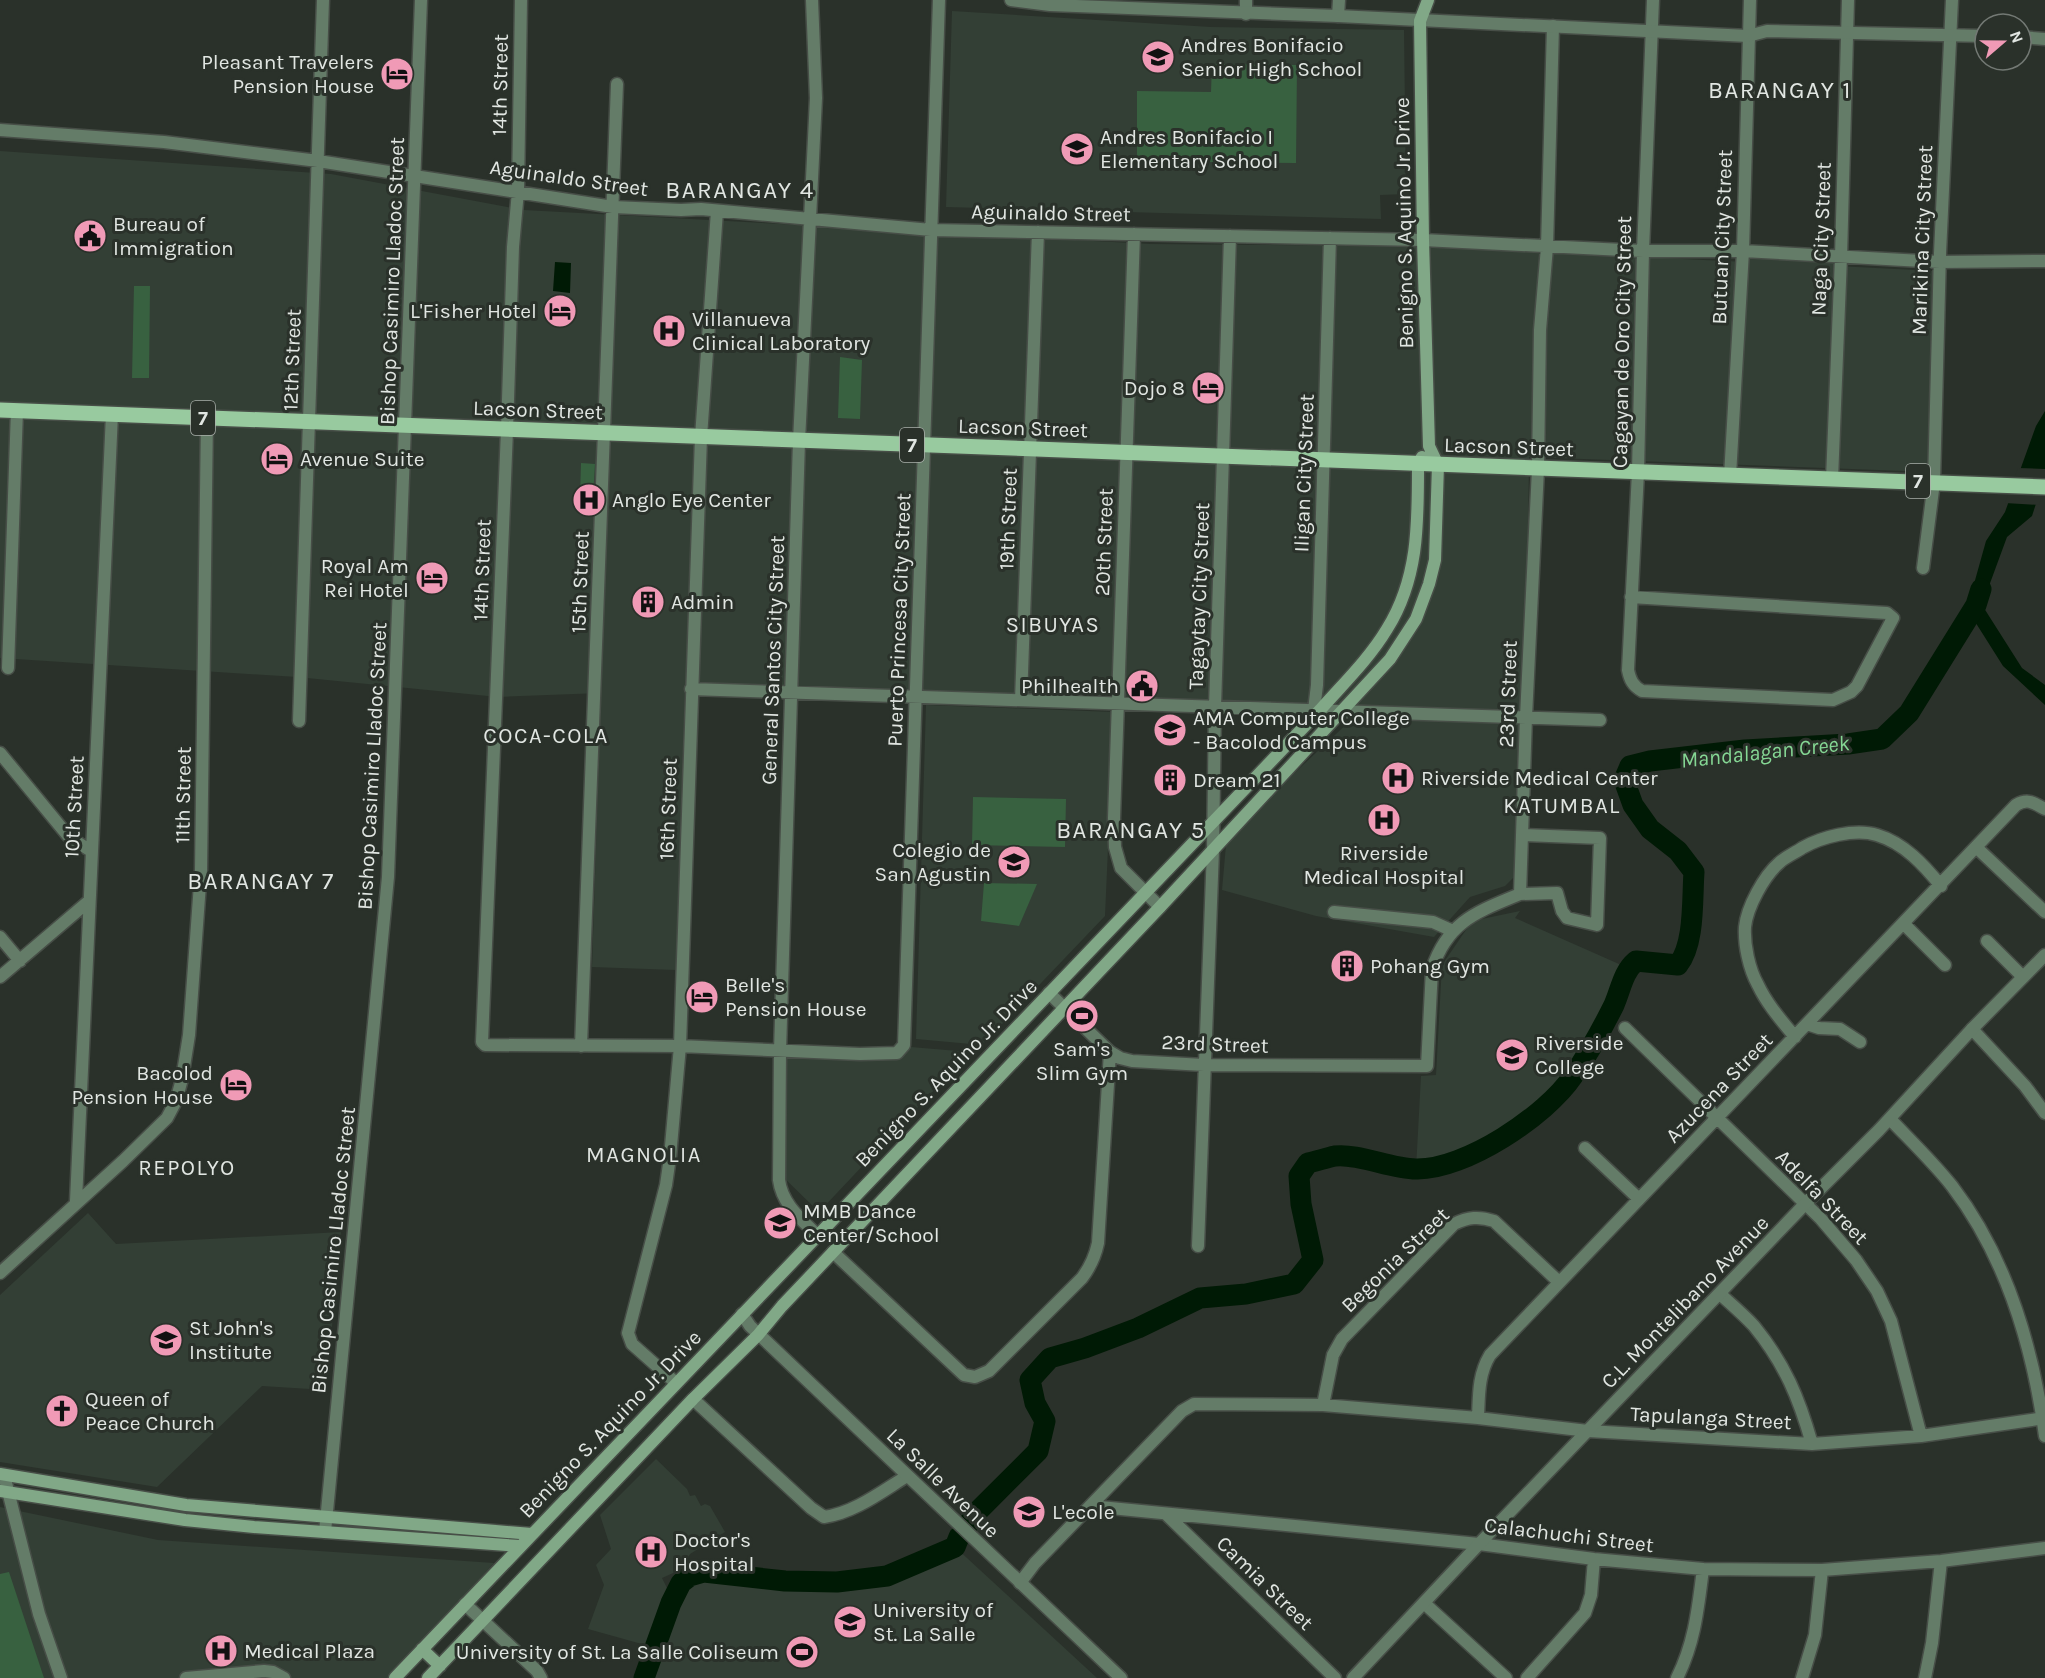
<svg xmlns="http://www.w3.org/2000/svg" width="2045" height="1678" font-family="Karla,sans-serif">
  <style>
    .built { fill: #333f35 }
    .green { fill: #386140 }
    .water { fill: #001a05 }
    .pier { fill: #2a312a }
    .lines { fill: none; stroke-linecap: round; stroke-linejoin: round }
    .river { stroke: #001a05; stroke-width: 21 }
    .minor-casing { stroke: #474e47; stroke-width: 15 }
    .tertiary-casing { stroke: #474e47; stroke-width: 15 }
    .secondary-casing { stroke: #474e47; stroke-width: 15 }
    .primary-casing { stroke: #474e47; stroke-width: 18 }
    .minor { stroke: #647c68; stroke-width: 12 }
    .tertiary { stroke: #647c68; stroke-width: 12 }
    .secondary { stroke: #81a887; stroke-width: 12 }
    .primary { stroke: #98ca9f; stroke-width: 15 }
    .labels { text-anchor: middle; stroke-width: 6; stroke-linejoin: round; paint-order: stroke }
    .shield { fill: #2a312a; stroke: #aab0ab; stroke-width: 1.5 }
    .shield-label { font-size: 20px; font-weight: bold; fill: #e1e6e2 }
    .poi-label { font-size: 21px; fill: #e1e6e2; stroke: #2a312a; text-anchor: start }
    .street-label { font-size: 21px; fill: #e1e6e2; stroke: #2a312a }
    .neighbourhood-label { font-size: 22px; letter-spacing: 1.5px; fill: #e1e6e2; stroke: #2a312a }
    .water-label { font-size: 22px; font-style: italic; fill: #85d794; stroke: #2a312a }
    .quarter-label { font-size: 24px; letter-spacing: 1.5px; fill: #e1e6e2; stroke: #2a312a }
  </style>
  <rect width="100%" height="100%" fill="#2a312a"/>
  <!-- built -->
  <path class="built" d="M 952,11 L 1211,27 L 1404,30 L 1406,194 L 1380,195 L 1381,219 L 946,207 Z
    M 0,151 L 331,174 L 524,210 L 1150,244 L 1411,246 L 1746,262 L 1747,256 L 1837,263 L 1837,266 L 1934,271 L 1931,472 L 1529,457 L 1526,717 L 685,689 L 676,970 L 592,967 L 601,693 L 498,697 L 297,677 L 0,658 Z
    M 926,705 L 1114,712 L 1105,916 L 982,1045 L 916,1039 Z
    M 1352,719 L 1521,723 L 1518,857 L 1514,877 L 1505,886 L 1470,897 L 1434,937 L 1316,916 L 1222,890 L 1226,845 L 1272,794 Z
    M 1520,911 L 1515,918 L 1628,968 L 1618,997 L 1599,1034 L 1572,1078 L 1551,1103 L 1520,1128 L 1482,1148 L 1444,1165 L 1416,1169 L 1421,1076 L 1436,1075 L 1442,965 L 1472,921 Z
    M 899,1046 L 970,1052 L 819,1212 L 778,1172 L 784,1049 Z
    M 88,1213 L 116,1244 L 341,1232 L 326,1390 L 262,1386 L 157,1487 L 0,1462 L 0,1295 Z
    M 656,1459 L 687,1489 L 690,1496 L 695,1495 L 701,1506 L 705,1504 L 710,1506 L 725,1532 L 690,1554 L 682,1569 L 662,1578 L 671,1596 L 649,1646 L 588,1629 L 604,1585 L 596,1565 L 611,1549 L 600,1515 Z
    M 0,1507 L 158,1540 L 494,1563 L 391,1678 L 0,1678 Z
    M 955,1547 L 1097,1678 L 644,1678 L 671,1603 L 681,1583 L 690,1576 L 704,1572 L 785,1581 L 837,1582 L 887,1576 Z"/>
  <!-- green -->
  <path class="green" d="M 1212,64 L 1297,65 L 1296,163 L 1137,161 L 1137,91 L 1211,92 Z
    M 134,286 L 150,286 L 149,378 L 132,378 Z
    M 840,357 L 862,360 L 860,419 L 838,418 Z
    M 581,463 L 595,464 L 593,497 L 580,497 Z
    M 973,797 L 1066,799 L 1065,847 L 972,845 Z
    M 984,883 L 1037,884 L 1019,926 L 981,921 Z
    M 9,1572 L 44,1678 L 0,1678 L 0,1574 Z"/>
  <!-- water -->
  <path class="water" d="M 555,262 L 571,263 L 570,293 L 553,291 Z
    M 2045,411 L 2045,476 L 2032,516 L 2007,537 L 1982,605 L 2022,668 L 2045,685 L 2045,705 L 2003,666 L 1967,609 L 1986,541 L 2005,512 L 2036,426 Z"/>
  <!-- pier -->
  <path class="pier" d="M 2018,468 L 2045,469 L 2045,486 L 2039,505 L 2005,503 Z"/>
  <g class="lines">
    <!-- river -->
    <path class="river" d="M 967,1526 L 978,1511 L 1038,1451 L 1045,1421 L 1035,1403 L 1030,1380 L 1050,1358 L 1085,1348 L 1138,1328 L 1200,1298 L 1246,1294 L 1294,1284 L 1313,1260 L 1301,1204 L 1299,1176 L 1308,1163 C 1317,1161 1326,1158 1335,1156 C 1358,1153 1391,1169 1416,1169 C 1465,1170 1546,1116 1573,1076 C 1589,1053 1602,1029 1614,1005 C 1621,989 1623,972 1636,961 L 1678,965 C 1695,944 1692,899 1694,872 L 1678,851 L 1650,829 L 1633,805 L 1624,780 L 1630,766 L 1650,761 L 1745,750 L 1848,744 L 1882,739 L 1909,713 L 1976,605 L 1981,589
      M 644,1678 L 671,1603 L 681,1583 L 690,1576 L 704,1572 L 785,1581 L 837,1582 L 887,1576 L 955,1547 L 959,1537"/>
    <defs>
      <path id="minor" d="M 521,0 L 518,191 L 513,247 L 507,430 L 482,1042 L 485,1045 L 680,1046 L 860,1054 L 897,1053 L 904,1045 L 939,0
        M 812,0 L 816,98 L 799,441 L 780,1051 L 779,1180 C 782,1204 801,1219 817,1235
        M 1246,0 L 1246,14
        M 1338,16 L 1339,0
        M 0,130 L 164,142 L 318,161 L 613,207 L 681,210 L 701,209 L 931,230 L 1423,240 L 1643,251 L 1743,251 L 1940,262 L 2045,261
        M 1134,234 L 1114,818 L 1115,847 L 1121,868 L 1160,907
        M 1730,476 L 1743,251 L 1750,0
        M 1832,479 L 1841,257 L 1848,0
        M 1923,568 L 1934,482 L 1940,253 L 1952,0
        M 1631,597 L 1887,613 L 1893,618 L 1857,686 L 1851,692 L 1833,700 L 1642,691 C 1633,686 1630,680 1628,670 L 1638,472 L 1643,251 L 1653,0
        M 8,668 L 17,410
        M 691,689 L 1600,720
        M 1021,700 L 1038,232
        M 1314,710 L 1317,685 L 1330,238
        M 299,721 L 323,0
        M 0,753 L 69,837 L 91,851
        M 1977,848 L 2045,912
        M 1520,894 L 1557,893 L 1562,911 L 1567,918 L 1597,925 L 1600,838 L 1522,835
        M 1334,912 L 1433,922 L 1453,931
        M 1904,924 L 1945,965
        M 0,937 L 20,961
        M 1987,941 L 2023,977
        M 0,977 L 89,901
        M 1049,993 L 1110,1052 L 1120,1058 L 1132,1061 L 1204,1065 L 1427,1066 L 1432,969 C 1448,921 1477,912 1520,894 L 1526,717 L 1538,469 L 1540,330 L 1547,247 L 1553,26
        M 1807,1024 L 1819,1028 L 1840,1029 L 1860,1042
        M 1625,1028 L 1821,1219 L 1856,1260 L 1877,1291 L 1891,1321 L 1921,1436
        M 1972,1029 L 2025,1086 L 2045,1113
        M 1795,1037 C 1781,1020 1767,1004 1758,985 C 1749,969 1744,945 1745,927 C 1747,907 1764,876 1779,863 C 1785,857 1795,853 1802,848 C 1821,837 1855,828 1877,835 C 1904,843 1924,865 1941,886
        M 581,1046 L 617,84
        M 1585,1148 L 1639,1199
        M 76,1201 L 112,414
        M 1198,1246 L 1213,850 L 1215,707 L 1230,236
        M 833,1252 L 964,1375 L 975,1377 L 989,1371 L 1082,1278 C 1091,1266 1095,1257 1098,1243 L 1110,1052
        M 0,1273 L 123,1161 L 167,1118 L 176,1101 L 182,1079 L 189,1035 L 201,870 L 207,418
        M 1720,1294 C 1731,1304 1744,1315 1754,1326 C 1785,1364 1799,1398 1812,1444
        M 676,1383 L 632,1344 L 628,1333 L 666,1185 L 670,1157 L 680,1046 L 701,437 L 717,211
        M 693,1399 L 811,1508 L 824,1517 C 854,1513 881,1492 907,1476
        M 1323,1405 L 1333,1355 L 1342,1339 L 1454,1224 C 1468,1217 1479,1216 1494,1221 L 1559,1282
        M 1478,1418 C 1479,1395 1478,1375 1490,1355 L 2016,805 C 2028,798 2034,803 2045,809
        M 4,1475 L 39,1614 L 61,1678
        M 1090,1506 L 1479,1544 L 1594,1559 L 1703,1569 L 1822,1570 L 1941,1561 L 2045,1548
        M 1167,1515 L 1335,1678
        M 1020,1583 L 1035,1563 L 1182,1411 L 1194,1404 L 1323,1405 L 1478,1418 L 1588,1431 L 1812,1444 L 1921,1436 L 2045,1418
        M 1424,1603 L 1506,1678
        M 465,1604 L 537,1671 L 541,1678
        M 186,1678 L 264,1671 L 273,1672 L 284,1678
        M 1527,1678 L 1585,1613 L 1591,1595 L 1594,1559
        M 1677,1678 C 1695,1642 1698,1608 1703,1569
        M 1802,1678 L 1815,1635 L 1822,1570
        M 1925,1678 L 1932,1643 L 1941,1561"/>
      <path id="tertiary" d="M 1011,0 L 1050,5 L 1338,16 L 1748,36 L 1767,31 L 1985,36
        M 2021,37 L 2045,39
        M 1890,1119 C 1911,1141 1933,1162 1952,1186 C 2007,1258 2033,1347 2045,1436
        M 742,1314 L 750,1326 L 1121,1678
        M 325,1532 L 388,877 L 421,0
        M 1353,1678 L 1479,1544 L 1805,1204 L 1879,1130 L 1972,1029 L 2045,955"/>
      <path id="secondary" d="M 0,1474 L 186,1505 L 532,1534
        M 0,1491 L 185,1520 L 254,1527 L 520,1546
        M 422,1649 L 440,1666
        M 395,1678 L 1320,710 C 1343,684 1369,659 1387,629 C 1419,578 1418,522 1418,464 L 1422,457
        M 428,1678 L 693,1399 L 758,1335 L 782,1306 L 1160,907 L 1390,659 L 1416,619 L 1429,584 L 1435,560 L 1438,465 L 1429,446 L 1423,240 L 1420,21 L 1428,0"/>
      <path id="primary" d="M 0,410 L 2045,487"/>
    </defs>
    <!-- minor casing -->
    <use href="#minor" class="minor-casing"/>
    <!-- tertiary casing -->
    <use href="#tertiary" class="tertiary-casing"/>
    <!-- secondary casing -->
    <use href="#secondary" class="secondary-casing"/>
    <!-- primary casing -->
    <use href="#primary" class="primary-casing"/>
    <!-- minor -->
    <use href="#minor" class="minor"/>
    <!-- tertiary -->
    <use href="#tertiary" class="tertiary"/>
    <!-- secondary -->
    <use href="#secondary" class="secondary"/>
    <!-- primary -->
    <use href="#primary" class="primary"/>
  </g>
  <!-- icons -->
  <defs>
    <symbol id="school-disc" viewBox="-11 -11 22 22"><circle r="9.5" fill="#f09ab6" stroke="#2a312a"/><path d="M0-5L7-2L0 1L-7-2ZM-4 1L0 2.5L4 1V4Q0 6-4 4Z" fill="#111"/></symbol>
    <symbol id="hotel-disc" viewBox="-11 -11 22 22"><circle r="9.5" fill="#f09ab6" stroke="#2a312a"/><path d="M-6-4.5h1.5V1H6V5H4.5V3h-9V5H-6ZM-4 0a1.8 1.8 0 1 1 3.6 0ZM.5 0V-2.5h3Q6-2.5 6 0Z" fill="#111"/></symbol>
    <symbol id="civic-disc" viewBox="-11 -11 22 22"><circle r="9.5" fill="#f09ab6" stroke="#2a312a"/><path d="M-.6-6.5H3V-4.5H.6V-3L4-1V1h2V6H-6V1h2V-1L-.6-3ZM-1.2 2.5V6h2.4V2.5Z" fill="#111"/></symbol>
    <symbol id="hospital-disc" viewBox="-11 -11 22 22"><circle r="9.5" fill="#f09ab6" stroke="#2a312a"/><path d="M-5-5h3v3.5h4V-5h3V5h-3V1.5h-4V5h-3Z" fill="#111"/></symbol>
    <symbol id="building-disc" viewBox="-11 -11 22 22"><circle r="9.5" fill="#f09ab6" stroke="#2a312a"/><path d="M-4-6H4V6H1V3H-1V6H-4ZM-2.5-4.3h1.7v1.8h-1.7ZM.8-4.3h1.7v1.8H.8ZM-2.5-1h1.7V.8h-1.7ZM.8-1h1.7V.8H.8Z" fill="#111"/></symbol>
    <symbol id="university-disc" viewBox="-11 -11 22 22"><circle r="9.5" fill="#f09ab6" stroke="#2a312a"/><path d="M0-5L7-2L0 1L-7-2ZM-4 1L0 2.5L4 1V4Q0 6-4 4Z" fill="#111"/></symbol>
    <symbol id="stadium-disc" viewBox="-11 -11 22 22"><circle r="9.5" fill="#f09ab6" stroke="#2a312a"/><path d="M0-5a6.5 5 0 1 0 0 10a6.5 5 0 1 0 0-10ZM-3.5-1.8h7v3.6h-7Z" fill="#111"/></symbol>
    <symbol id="church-disc" viewBox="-11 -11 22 22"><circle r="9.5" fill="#f09ab6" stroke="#2a312a"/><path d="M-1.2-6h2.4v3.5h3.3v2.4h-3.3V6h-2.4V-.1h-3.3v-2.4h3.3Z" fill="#111"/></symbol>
  </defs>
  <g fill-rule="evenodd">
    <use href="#school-disc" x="1139" y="38" width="38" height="38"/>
    <use href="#hotel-disc" x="378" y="55" width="38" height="38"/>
    <use href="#school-disc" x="1058" y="130" width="38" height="38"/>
    <use href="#civic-disc" x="71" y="217" width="38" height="38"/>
    <use href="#hotel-disc" x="541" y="292" width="38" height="38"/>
    <use href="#hospital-disc" x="650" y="312" width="38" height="38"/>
    <use href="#hotel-disc" x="1189" y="369" width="38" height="38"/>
    <use href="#hotel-disc" x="258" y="440" width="38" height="38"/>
    <use href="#hospital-disc" x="570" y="481" width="38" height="38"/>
    <use href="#hotel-disc" x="413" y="559" width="38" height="38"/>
    <use href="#building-disc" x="629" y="583" width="38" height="38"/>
    <use href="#civic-disc" x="1123" y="667" width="38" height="38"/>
    <use href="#university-disc" x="1151" y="711" width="38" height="38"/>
    <use href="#hospital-disc" x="1379" y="759" width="38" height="38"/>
    <use href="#building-disc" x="1151" y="761" width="38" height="38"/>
    <use href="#hospital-disc" x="1365" y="801" width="38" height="38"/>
    <use href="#university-disc" x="995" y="843" width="38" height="38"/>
    <use href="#building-disc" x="1328" y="947" width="38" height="38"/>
    <use href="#hotel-disc" x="683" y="978" width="38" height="38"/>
    <use href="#stadium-disc" x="1063" y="997" width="38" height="38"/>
    <use href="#university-disc" x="1493" y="1036" width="38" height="38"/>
    <use href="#hotel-disc" x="217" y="1066" width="38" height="38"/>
    <use href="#school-disc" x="761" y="1204" width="38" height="38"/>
    <use href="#school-disc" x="147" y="1321" width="38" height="38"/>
    <use href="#church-disc" x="43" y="1392" width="38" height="38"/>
    <use href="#school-disc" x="1010" y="1493" width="38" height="38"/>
    <use href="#hospital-disc" x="632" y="1533" width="38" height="38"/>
    <use href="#university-disc" x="831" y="1603" width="38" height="38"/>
    <use href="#hospital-disc" x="202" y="1632" width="38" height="38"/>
    <use href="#stadium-disc" x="783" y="1633" width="38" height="38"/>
  </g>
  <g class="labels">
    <!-- shield labels -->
    <g class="shield">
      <rect x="191" y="401" width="24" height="34" rx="4.5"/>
      <rect x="900" y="428" width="24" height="34" rx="4.5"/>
      <rect x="1906" y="464" width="24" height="34" rx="4.5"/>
    </g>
    <g class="shield-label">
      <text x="203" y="425">7</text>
      <text x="912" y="452">7</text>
      <text x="1918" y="488">7</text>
    </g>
    <!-- poi labels -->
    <g class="poi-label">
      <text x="1181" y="52">Andres Bonifacio<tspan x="1181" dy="24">Senior High School</tspan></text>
      <text x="374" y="69" text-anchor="end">Pleasant Travelers<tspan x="374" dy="24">Pension House</tspan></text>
      <text x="1100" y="144">Andres Bonifacio I<tspan x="1100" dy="24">Elementary School</tspan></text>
      <text x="113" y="231">Bureau of<tspan x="113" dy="24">Immigration</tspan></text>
      <text x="537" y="318" text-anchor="end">L'Fisher Hotel</text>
      <text x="692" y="326">Villanueva<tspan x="692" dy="24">Clinical Laboratory</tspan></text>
      <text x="1185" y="395" text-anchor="end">Dojo 8</text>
      <text x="300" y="466">Avenue Suite</text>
      <text x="612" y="507">Anglo Eye Center</text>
      <text x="409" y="573" text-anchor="end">Royal Am<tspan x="409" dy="24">Rei Hotel</tspan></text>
      <text x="671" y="609">Admin</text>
      <text x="1119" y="693" text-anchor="end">Philhealth</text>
      <text x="1193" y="725">AMA Computer College<tspan x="1193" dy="24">- Bacolod Campus</tspan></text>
      <text x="1421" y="785">Riverside Medical Center</text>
      <text x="1193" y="787">Dream 21</text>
      <text x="991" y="857" text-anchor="end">Colegio de<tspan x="991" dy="24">San Agustin</tspan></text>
      <text x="1384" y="860" text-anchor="middle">Riverside<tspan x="1384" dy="24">Medical Hospital</tspan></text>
      <text x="1370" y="973">Pohang Gym</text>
      <text x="725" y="992">Belle's<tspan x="725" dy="24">Pension House</tspan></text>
      <text x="1535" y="1050">Riverside<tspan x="1535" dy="24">College</tspan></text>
      <text x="1082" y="1056" text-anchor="middle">Sam's<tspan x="1082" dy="24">Slim Gym</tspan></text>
      <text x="213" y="1080" text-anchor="end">Bacolod<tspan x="213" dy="24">Pension House</tspan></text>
      <text x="803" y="1218">MMB Dance<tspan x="803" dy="24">Center/School</tspan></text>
      <text x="189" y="1335">St John's<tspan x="189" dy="24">Institute</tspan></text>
      <text x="85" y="1406">Queen of<tspan x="85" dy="24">Peace Church</tspan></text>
      <text x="1052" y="1519">L'ecole</text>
      <text x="674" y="1547">Doctor's<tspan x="674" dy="24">Hospital</tspan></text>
      <text x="873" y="1617">University of<tspan x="873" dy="24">St. La Salle</tspan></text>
      <text x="244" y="1658">Medical Plaza</text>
      <text x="779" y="1659" text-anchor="end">University of St. La Salle Coliseum</text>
    </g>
    <!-- street labels -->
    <g class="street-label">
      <text transform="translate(500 85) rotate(-89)" y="7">14th Street</text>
      <text transform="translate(569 178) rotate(8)" y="7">Aguinaldo Street</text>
      <text transform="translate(1051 213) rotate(1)" y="7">Aguinaldo Street</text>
      <text transform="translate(1404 223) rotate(-91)" y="7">Benigno S. Aquino Jr. Drive</text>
      <text transform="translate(1722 237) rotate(-88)" y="7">Butuan City Street</text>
      <text transform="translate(1821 239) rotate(-88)" y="7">Naga City Street</text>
      <text transform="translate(1922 240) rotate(-88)" y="7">Marikina City Street</text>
      <text transform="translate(392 281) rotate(-88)" y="7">Bishop Casimiro Lladoc Street</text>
      <text transform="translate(1622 342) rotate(-89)" y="7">Cagayan de Oro City Street</text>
      <text transform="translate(292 360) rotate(-88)" y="7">12th Street</text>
      <text transform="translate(538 410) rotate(2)" y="7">Lacson Street</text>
      <text transform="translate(1023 428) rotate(2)" y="7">Lacson Street</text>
      <text transform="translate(1509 447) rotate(2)" y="7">Lacson Street</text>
      <text transform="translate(1304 473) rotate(-88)" y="7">Iligan City Street</text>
      <text transform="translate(1008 519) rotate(-88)" y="7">19th Street</text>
      <text transform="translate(1104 542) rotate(-88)" y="7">20th Street</text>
      <text transform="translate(482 570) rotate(-88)" y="7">14th Street</text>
      <text transform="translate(580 582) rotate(-88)" y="7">15th Street</text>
      <text transform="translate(1199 596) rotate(-88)" y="7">Tagaytay City Street</text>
      <text transform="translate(899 620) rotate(-88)" y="7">Puerto Princesa City Street</text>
      <text transform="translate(773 660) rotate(-88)" y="7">General Santos City Street</text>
      <text transform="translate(1508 694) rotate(-88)" y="7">23rd Street</text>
      <text transform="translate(372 766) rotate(-87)" y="7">Bishop Casimiro Lladoc Street</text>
      <text transform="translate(183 795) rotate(-89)" y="7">11th Street</text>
      <text transform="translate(74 807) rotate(-87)" y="7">10th Street</text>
      <text transform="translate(668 809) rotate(-88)" y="7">16th Street</text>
      <text transform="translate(1215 1044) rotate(2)" y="7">23rd Street</text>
      <text transform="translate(946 1073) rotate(-46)" y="7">Benigno S. Aquino Jr. Drive</text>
      <text transform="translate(1719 1088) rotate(-46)" y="7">Azucena Street</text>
      <text transform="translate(1822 1197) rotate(46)" y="7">Adelfa Street</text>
      <text transform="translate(333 1250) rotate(-84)" y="7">Bishop Casimiro Lladoc Street</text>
      <text transform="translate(1395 1260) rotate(-44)" y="7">Begonia Street</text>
      <text transform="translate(1685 1302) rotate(-46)" y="7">C.L. Montelibano Avenue</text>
      <text transform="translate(1711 1418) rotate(3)" y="7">Tapulanga Street</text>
      <text transform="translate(610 1424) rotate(-46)" y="7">Benigno S. Aquino Jr. Drive</text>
      <text transform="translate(943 1483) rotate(44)" y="7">La Salle Avenue</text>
      <text transform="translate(1569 1535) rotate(7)" y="7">Calachuchi Street</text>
      <text transform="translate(1265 1583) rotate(44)" y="7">Camia Street</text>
    </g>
    <!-- neighbourhood labels -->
    <g class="neighbourhood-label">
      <text x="1053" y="632">SIBUYAS</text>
      <text x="546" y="743">COCA-COLA</text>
      <text x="1562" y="813">KATUMBAL</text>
      <text x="644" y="1162">MAGNOLIA</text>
      <text x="187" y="1175">REPOLYO</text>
    </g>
    <!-- water labels -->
    <g class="water-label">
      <text transform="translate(1765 751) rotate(-6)" y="8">Mandalagan Creek</text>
    </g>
    <!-- quarter labels -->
    <g class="quarter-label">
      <text x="1780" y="98">BARANGAY 1</text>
      <text x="740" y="198">BARANGAY 4</text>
      <text x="1131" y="838">BARANGAY 5</text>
      <text x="261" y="889">BARANGAY 7</text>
    </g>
  </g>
  <!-- north arrow -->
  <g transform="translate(2003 42) rotate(70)"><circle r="28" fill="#2a312a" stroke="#737974" stroke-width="1.5"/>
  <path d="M0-4.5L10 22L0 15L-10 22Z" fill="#f09ab6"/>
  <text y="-9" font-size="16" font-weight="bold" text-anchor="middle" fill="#e1e6e2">N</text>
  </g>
</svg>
